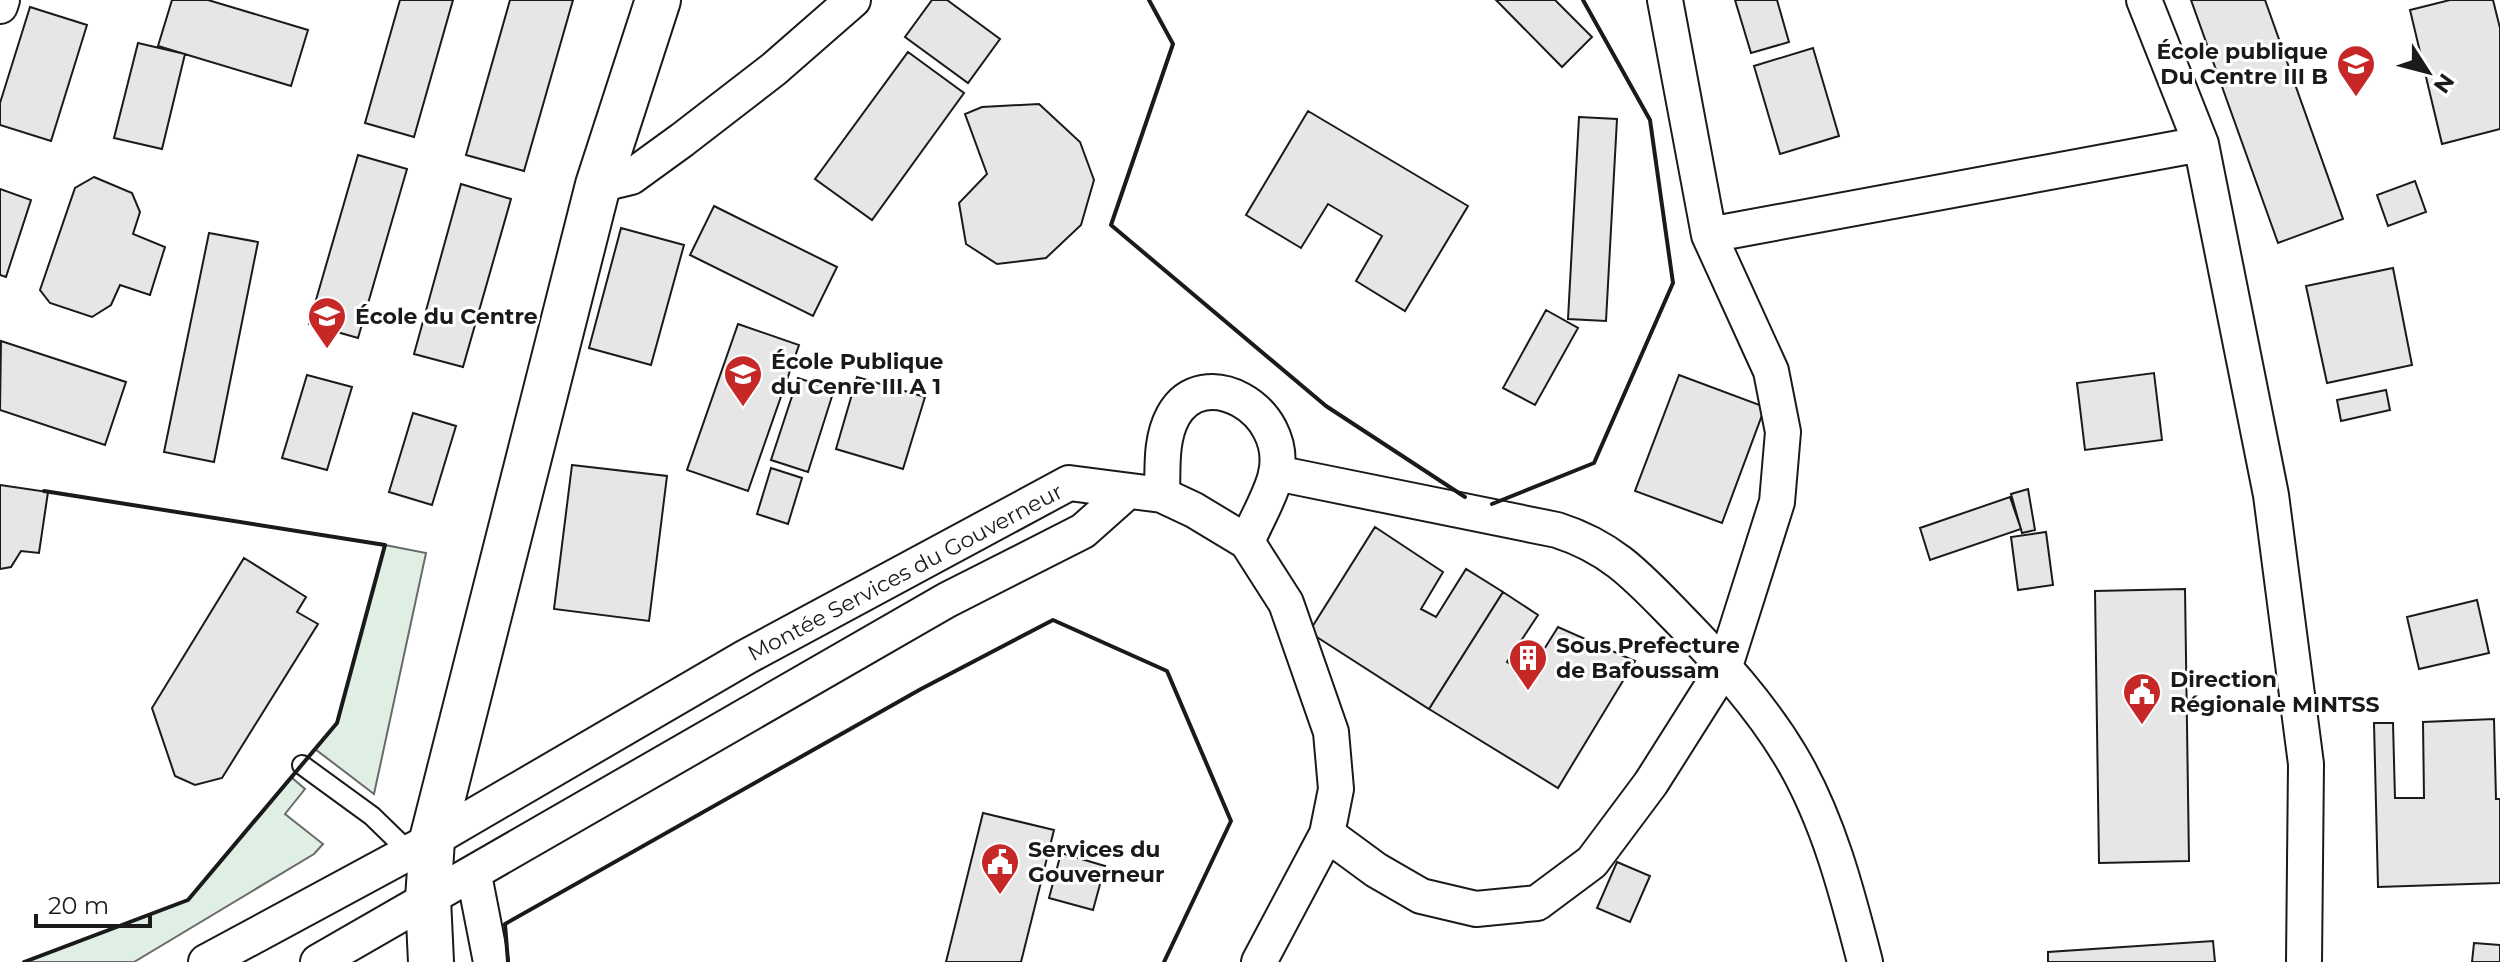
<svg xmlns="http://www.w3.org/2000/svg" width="2500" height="962" font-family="Montserrat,sans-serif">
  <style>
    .green { fill: #e0efe3; stroke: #6a6a6a; stroke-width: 2 }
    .building { fill: #e6e6e6; stroke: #1a1a1a; stroke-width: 2 }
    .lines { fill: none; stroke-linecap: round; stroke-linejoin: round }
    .lane-casing { stroke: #1a1a1a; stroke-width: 22 }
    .street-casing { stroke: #1a1a1a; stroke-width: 38 }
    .secondary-casing { stroke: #1a1a1a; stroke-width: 48 }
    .lane { stroke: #fff; stroke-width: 18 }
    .street { stroke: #fff; stroke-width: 34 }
    .secondary { stroke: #fff; stroke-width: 44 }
    .wall { stroke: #1a1a1a; stroke-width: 4 }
    .labels { text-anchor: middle; stroke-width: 6; stroke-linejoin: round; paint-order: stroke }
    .poi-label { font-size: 22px; font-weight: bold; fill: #1a1a1a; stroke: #fff; text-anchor: start }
    .street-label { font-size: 22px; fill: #1a1a1a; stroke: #fff }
  </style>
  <rect width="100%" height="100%" fill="#fff"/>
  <!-- green -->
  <path class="green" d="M 385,545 L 426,553 L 374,794 L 315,749 L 337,723 Z
    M 291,777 L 305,789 L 285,814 L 323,844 L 314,854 L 134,962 L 24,962 L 188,900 Z"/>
  <!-- building -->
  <path class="building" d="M 172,0 L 208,0 L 308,30 L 291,86 L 158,46 Z
    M 400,0 L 453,0 L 414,137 L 365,123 Z
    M 510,0 L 573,0 L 524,171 L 466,155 Z
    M 932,0 L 947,0 L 1000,39 L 968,83 L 905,37 Z
    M 1496,0 L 1555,0 L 1592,37 L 1562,67 Z
    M 1735,0 L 1777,0 L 1789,42 L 1751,53 Z
    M 2191,0 L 2265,0 L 2343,219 L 2278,243 Z
    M 2450,0 L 2493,0 L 2500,28 L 2500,129 L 2442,144 L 2410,10 Z
    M 30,7 L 87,25 L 51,141 L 0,125 L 0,103 Z
    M 138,43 L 185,54 L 162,149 L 114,138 Z
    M 1813,48 L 1839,136 L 1780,154 L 1754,66 Z
    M 908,52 L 964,93 L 872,220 L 815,179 Z
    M 1039,104 L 1080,142 L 1094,180 L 1081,225 L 1046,258 L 997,264 L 966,244 L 959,203 L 987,174 L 965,114 L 982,107 Z
    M 1308,111 L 1468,206 L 1405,311 L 1356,281 L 1382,236 L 1328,204 L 1301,248 L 1246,215 Z
    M 1579,117 L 1617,119 L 1606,321 L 1568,319 Z
    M 358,155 L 407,169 L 358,338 L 309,324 Z
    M 94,177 L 132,193 L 140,212 L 133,234 L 165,247 L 150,295 L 120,285 L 111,305 L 92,317 L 50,303 L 40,290 L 75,188 Z
    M 2415,181 L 2426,212 L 2388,226 L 2377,195 Z
    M 461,184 L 511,199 L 463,367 L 414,354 Z
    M 0,189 L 31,200 L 6,277 L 0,275 Z
    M 714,206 L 837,267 L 813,316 L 690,255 Z
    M 621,228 L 684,245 L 651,365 L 589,348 Z
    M 209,233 L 258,242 L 214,462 L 164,452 Z
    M 2393,268 L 2412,365 L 2327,383 L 2306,286 Z
    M 1546,310 L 1578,328 L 1535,405 L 1503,388 Z
    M 738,324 L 799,345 L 748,491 L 687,470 Z
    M 1,341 L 126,382 L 105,445 L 0,410 Z
    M 2154,373 L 2162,440 L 2085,450 L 2077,383 Z
    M 307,375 L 352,387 L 327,470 L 282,458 Z
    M 1679,375 L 1765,407 L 1722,523 L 1635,491 Z
    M 857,377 L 925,397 L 903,469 L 836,449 Z
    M 798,378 L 834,390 L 808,472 L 771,460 Z
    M 2386,390 L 2390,410 L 2341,421 L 2337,400 Z
    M 413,413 L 456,426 L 432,505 L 389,492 Z
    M 572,465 L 667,476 L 649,621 L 554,609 Z
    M 771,468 L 802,478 L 788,524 L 757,514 Z
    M 0,485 L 48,492 L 39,553 L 21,551 L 11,567 L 0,569 Z
    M 2028,489 L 2035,530 L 2022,533 L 2011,494 Z
    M 2010,497 L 2021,529 L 1930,560 L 1920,528 Z
    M 1375,527 L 1443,572 L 1421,609 L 1436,617 L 1466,569 L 1503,592 L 1429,709 L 1309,632 Z
    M 2046,532 L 2053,585 L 2018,590 L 2011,537 Z
    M 244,558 L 306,597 L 297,612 L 318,624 L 222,778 L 195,785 L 175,776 L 152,708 Z
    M 2185,589 L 2189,861 L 2099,863 L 2095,591 Z
    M 1503,592 L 1538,615 L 1507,662 L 1528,675 L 1558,627 L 1635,661 L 1558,788 L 1429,709 Z
    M 2477,600 L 2489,653 L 2419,669 L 2407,617 Z
    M 2494,719 L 2496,799 L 2500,799 L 2500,883 L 2378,887 L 2374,723 L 2393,723 L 2395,798 L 2424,798 L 2423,722 Z
    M 983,813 L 1054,830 L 1021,962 L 946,962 Z
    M 1061,853 L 1105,866 L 1093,910 L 1049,898 Z
    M 1617,862 L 1650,876 L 1630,922 L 1597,908 Z
    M 2213,941 L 2215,962 L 2048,962 L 2048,952 Z
    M 2474,943 L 2500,945 L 2500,962 L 2472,962 Z"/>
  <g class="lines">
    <defs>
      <path id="lane" d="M 302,765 L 372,816 L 408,851"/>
      <path id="street" d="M 2144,0 L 2201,144 L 2271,495 L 2306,764 L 2304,962
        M 0,6 L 2,0
        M 598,185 L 631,177 L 682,140 L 774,69 L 853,0
        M 1709,235 L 2201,144
        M 1276,473 L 1557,530 C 1613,548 1638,577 1678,618 C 1719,660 1760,705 1790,755 C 1828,818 1847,892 1865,962
        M 1162,495 C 1163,469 1160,440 1173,416 C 1203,361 1290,409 1276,474 C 1271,496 1256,520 1247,542
        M 1327,834 L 1376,870 L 1421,896 L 1476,909 L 1537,903 L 1592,862 L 1651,783 L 1725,666 L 1777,502 L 1783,432 L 1771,371 L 1709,235 L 1665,0
        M 474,875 L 491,962
        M 206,962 L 432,840 L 746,657 L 1069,483 L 1162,495 L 1194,510 L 1247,542 L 1286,603 L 1331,732 L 1336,789 L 1327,834 L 1259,962
        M 318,962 L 947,600 L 1083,531 L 1128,491"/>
      <path id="secondary" d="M 431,962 L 428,899 L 432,840 L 598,185 L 658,0"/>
    </defs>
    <!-- lane casing -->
    <use href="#lane" class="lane-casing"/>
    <!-- street casing -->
    <use href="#street" class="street-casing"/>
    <!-- secondary casing -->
    <use href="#secondary" class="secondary-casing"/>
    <!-- lane -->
    <use href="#lane" class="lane"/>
    <!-- street -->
    <use href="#street" class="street"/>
    <!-- secondary -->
    <use href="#secondary" class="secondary"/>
    <!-- wall -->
    <path class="wall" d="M 1149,0 L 1173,44 L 1111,225 L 1326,406 L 1465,497
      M 1492,504 L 1594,463 L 1673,283 L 1650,120 L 1583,0
      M 24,962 L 188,900 L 337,723 L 385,545 L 44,491
      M 508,962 L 505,924 L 921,689 L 1053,620 L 1167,671 L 1231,821 L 1164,962"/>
  </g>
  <!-- icons -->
  <defs>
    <symbol id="school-pin" viewBox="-11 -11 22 30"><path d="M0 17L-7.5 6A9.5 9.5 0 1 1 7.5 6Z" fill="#c62828" stroke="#fff"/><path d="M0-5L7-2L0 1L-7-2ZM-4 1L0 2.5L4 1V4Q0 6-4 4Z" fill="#fff"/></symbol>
    <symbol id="building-pin" viewBox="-11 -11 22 30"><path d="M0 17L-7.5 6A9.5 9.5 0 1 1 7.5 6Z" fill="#c62828" stroke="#fff"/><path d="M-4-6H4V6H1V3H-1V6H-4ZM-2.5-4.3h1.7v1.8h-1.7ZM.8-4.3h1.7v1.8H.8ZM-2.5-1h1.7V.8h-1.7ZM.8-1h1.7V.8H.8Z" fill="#fff"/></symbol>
    <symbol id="civic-pin" viewBox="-11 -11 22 30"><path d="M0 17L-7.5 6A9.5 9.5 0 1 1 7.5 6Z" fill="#c62828" stroke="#fff"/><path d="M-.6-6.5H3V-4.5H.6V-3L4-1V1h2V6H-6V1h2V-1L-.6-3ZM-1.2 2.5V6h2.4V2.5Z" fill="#fff"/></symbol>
  </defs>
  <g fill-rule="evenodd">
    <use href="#school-pin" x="2334" y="42" width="44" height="60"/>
    <use href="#school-pin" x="305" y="294" width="44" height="60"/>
    <use href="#school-pin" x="721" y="352" width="44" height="60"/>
    <use href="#building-pin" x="1506" y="636" width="44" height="60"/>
    <use href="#civic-pin" x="2120" y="670" width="44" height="60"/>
    <use href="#civic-pin" x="978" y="840" width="44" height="60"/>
  </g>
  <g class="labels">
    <!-- poi labels -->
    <g class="poi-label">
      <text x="2328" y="59" text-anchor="end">École publique<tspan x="2328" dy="25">Du Centre III B</tspan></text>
      <text x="355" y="324">École du Centre</text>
      <text x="771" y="369">École Publique<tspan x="771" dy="25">du Cenre III A 1</tspan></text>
      <text x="1556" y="653">Sous Prefecture<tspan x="1556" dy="25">de Bafoussam</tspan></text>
      <text x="2170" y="687">Direction<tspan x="2170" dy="25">Régionale MINTSS</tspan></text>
      <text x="1028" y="857">Services du<tspan x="1028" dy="25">Gouverneur</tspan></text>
    </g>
    <!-- street labels -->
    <g class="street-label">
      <text transform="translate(905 572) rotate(-28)" y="8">Montée Services du Gouverneur</text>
    </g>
  </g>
  <!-- north arrow -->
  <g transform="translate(2428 72) rotate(126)" stroke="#ffffff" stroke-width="6" paint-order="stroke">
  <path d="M0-6L14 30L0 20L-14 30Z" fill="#1a1a1a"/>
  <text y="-12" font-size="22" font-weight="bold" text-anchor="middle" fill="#1a1a1a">N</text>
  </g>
  <!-- scale -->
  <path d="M36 914v12h114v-12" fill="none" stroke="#1a1a1a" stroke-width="4"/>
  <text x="48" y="914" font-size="24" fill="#1a1a1a" stroke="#ffffff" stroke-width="6" paint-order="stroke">20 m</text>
</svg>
